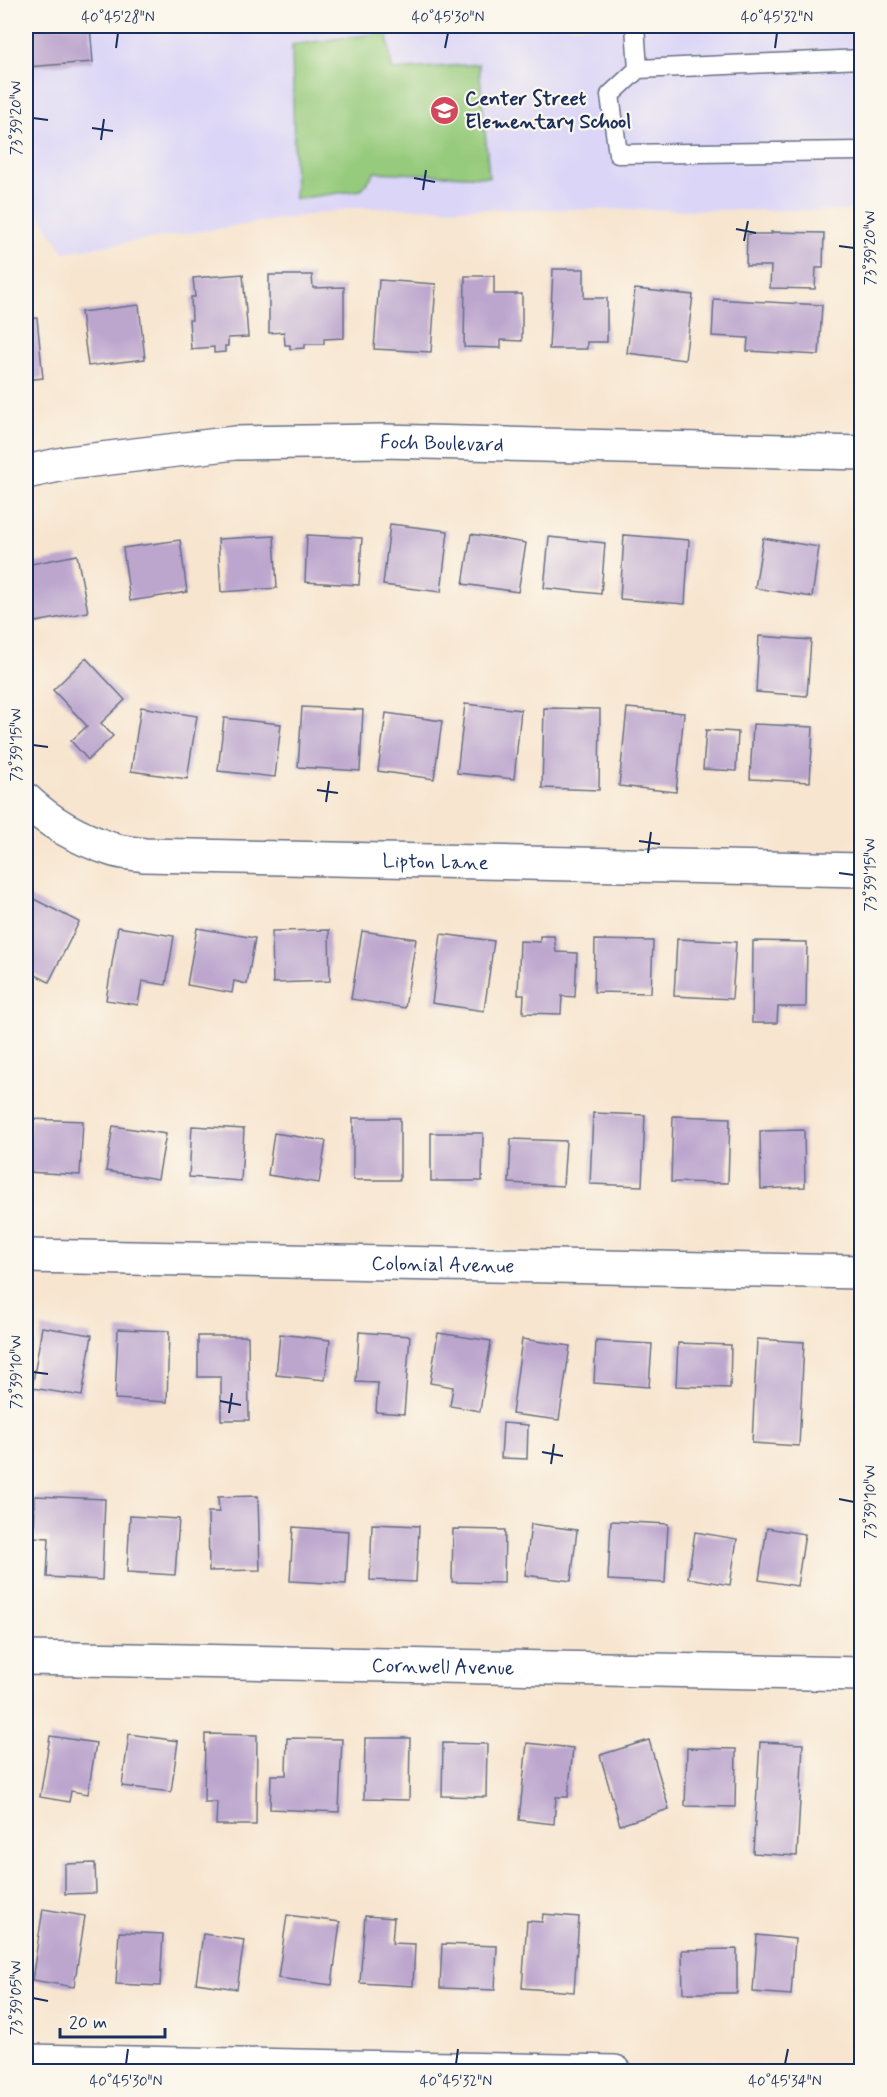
<svg xmlns="http://www.w3.org/2000/svg" width="887" height="2097" font-family="Mynerve,sans-serif">
  <style>
    .built { fill: #dbd6f7 }
    .green { fill: #96ca7c; stroke: #587c6d; stroke-width: 1.5 }
    .building { fill: #bca6ce }
    .lines { fill: none; stroke-linecap: round; stroke-linejoin: round }
    .lane-casing { stroke: #686f86; stroke-width: 21 }
    .street-casing { stroke: #686f86; stroke-width: 36 }
    .lane { stroke: #fff; stroke-width: 18 }
    .street { stroke: #fff; stroke-width: 33 }
    .ticks { fill: none; stroke: #1b2f5e; stroke-width: 2 }
    .labels { text-anchor: middle; stroke-width: 4.5; stroke-linejoin: round; paint-order: stroke }
    .poi-label { font-size: 20px; font-weight: bold; fill: #1b2f5e; stroke: #fbf7ec; text-anchor: start }
    .street-label { font-size: 20px; fill: #1b2f5e; stroke: #fbf7ec }
    .neatline { fill: none; stroke: #1b2f5e; stroke-width: 2 }
    .ticks-label { font-size: 15px; text-anchor: middle; fill: #1b2f5e }
  </style>
  <rect width="100%" height="100%" fill="#fbf7ec"/>
  <filter id="ink" filterUnits="userSpaceOnUse"><feTurbulence type="fractalNoise" baseFrequency=".0167" numOctaves="2"/><feDisplacementMap in="SourceGraphic" scale="12" xChannelSelector="R" yChannelSelector="G"/><feConvolveMatrix kernelMatrix="1 2 1 2 8 2 1 2 1" color-interpolation-filters="sRGB"/></filter>
  <filter id="wash" filterUnits="userSpaceOnUse"><feTurbulence type="fractalNoise" baseFrequency=".008" numOctaves="4" result="noise"/><feDisplacementMap in="SourceGraphic" scale="24" xChannelSelector="R" yChannelSelector="G"/><feGaussianBlur stdDeviation="1.35" result="paint"/><feColorMatrix in="noise" values="0 0 0 0 0 0 0 0 0 0 0 0 0 0 0 0 0 1.4 0 .05"/><feComposite in="paint" operator="in"/></filter>
  <g filter="url(#wash)">
    <rect width="100%" height="100%" fill="#f7e5cf"/>
    <!-- built -->
    <path class="built" d="M 26,26 L 861,26 L 861,211 L 354,208 L 64,252 L 26,195 Z"/>
    <!-- green -->
    <path class="green" d="M 387,32 L 392,70 L 479,64 L 489,177 L 375,172 L 361,190 L 295,199 L 292,45 Z"/>
    <g id="blocks">
      <!-- building -->
      <path class="building" d="M 26,26 L 90,26 L 93,62 L 26,67 Z
        M 450,26 L 538,26 L 538,27 L 450,34 Z
        M 771,232 L 824,233 L 823,268 L 816,268 L 815,289 L 770,288 L 771,266 L 746,266 L 747,234 L 772,234 Z
        M 553,269 L 584,269 L 584,298 L 607,298 L 607,342 L 587,342 L 587,349 L 549,349 Z
        M 243,274 L 248,337 L 228,338 L 228,346 L 225,346 L 225,352 L 214,353 L 214,347 L 191,349 L 189,320 L 192,320 L 191,297 L 195,297 L 193,278 Z
        M 269,275 L 312,275 L 313,288 L 344,287 L 344,338 L 324,339 L 324,344 L 305,344 L 305,348 L 290,349 L 290,345 L 285,345 L 284,332 L 269,333 Z
        M 465,276 L 494,276 L 494,294 L 522,294 L 522,341 L 501,340 L 501,348 L 464,347 Z
        M 379,280 L 436,284 L 431,352 L 374,349 Z
        M 635,289 L 693,295 L 685,360 L 627,353 Z
        M 714,299 L 822,305 L 819,355 L 747,351 L 748,338 L 712,336 Z
        M 139,305 L 145,359 L 88,366 L 81,312 Z
        M 37,318 L 43,378 L 26,380 L 26,319 Z
        M 390,524 L 448,531 L 441,592 L 383,585 Z
        M 471,534 L 526,543 L 518,592 L 463,584 Z
        M 307,535 L 362,538 L 359,585 L 305,582 Z
        M 624,535 L 689,540 L 685,604 L 620,599 Z
        M 274,536 L 277,588 L 221,592 L 218,539 Z
        M 549,537 L 605,543 L 601,594 L 544,588 Z
        M 763,538 L 819,547 L 812,597 L 755,588 Z
        M 180,540 L 187,592 L 130,601 L 123,548 Z
        M 77,555 L 88,612 L 36,622 L 26,565 Z
        M 759,636 L 811,640 L 807,696 L 756,692 Z
        M 86,658 L 125,700 L 101,723 L 113,736 L 88,760 L 71,741 L 87,726 L 53,690 Z
        M 465,704 L 521,710 L 514,779 L 457,773 Z
        M 141,707 L 197,716 L 187,779 L 131,771 Z
        M 302,707 L 363,710 L 360,771 L 298,767 Z
        M 544,708 L 600,709 L 599,790 L 542,788 Z
        M 627,708 L 684,713 L 676,792 L 619,786 Z
        M 386,713 L 442,721 L 434,779 L 378,771 Z
        M 224,718 L 281,724 L 275,777 L 218,771 Z
        M 753,724 L 813,727 L 810,782 L 750,779 Z
        M 706,730 L 738,732 L 736,771 L 703,769 Z
        M 26,895 L 79,922 L 49,982 L 26,970 Z
        M 118,927 L 174,936 L 166,985 L 142,981 L 138,1005 L 106,1000 Z
        M 197,928 L 255,938 L 247,984 L 234,981 L 232,993 L 187,985 Z
        M 329,930 L 330,981 L 273,983 L 272,931 Z
        M 362,931 L 416,939 L 405,1008 L 351,999 Z
        M 441,934 L 494,941 L 484,1011 L 432,1003 Z
        M 540,936 L 554,936 L 556,952 L 577,953 L 575,997 L 562,996 L 561,1014 L 523,1013 L 524,995 L 518,995 L 520,941 L 540,942 Z
        M 677,939 L 736,942 L 732,999 L 674,996 Z
        M 595,940 L 653,941 L 651,993 L 594,992 Z
        M 753,941 L 807,942 L 806,1007 L 778,1007 L 777,1023 L 752,1023 Z
        M 593,1113 L 645,1115 L 642,1186 L 590,1184 Z
        M 673,1116 L 730,1118 L 728,1183 L 671,1182 Z
        M 353,1118 L 400,1118 L 400,1180 L 353,1180 Z
        M 30,1119 L 83,1121 L 80,1175 L 27,1172 Z
        M 113,1126 L 166,1134 L 158,1179 L 106,1171 Z
        M 192,1126 L 244,1129 L 241,1181 L 189,1177 Z
        M 804,1130 L 805,1187 L 761,1189 L 760,1131 Z
        M 274,1133 L 326,1141 L 319,1183 L 268,1175 Z
        M 431,1133 L 483,1133 L 482,1181 L 431,1181 Z
        M 511,1139 L 566,1141 L 563,1186 L 509,1183 Z
        M 42,1327 L 92,1335 L 82,1396 L 32,1388 Z
        M 118,1329 L 169,1331 L 167,1402 L 115,1399 Z
        M 359,1332 L 410,1336 L 404,1414 L 376,1412 L 378,1383 L 356,1382 Z
        M 438,1333 L 491,1341 L 480,1411 L 450,1406 L 453,1387 L 430,1383 Z
        M 280,1334 L 330,1340 L 325,1380 L 276,1375 Z
        M 198,1336 L 248,1336 L 249,1420 L 221,1420 L 221,1377 L 198,1377 Z
        M 522,1339 L 570,1346 L 559,1420 L 512,1414 Z
        M 757,1339 L 804,1342 L 799,1446 L 752,1443 Z
        M 596,1341 L 652,1344 L 649,1387 L 594,1383 Z
        M 678,1343 L 731,1345 L 730,1388 L 676,1386 Z
        M 503,1423 L 528,1425 L 527,1459 L 501,1458 Z
        M 35,1496 L 105,1499 L 102,1580 L 47,1577 L 49,1538 L 34,1537 Z
        M 258,1496 L 260,1570 L 209,1571 L 208,1512 L 219,1512 L 218,1497 Z
        M 130,1516 L 179,1519 L 175,1575 L 127,1572 Z
        M 611,1521 L 668,1524 L 665,1583 L 608,1580 Z
        M 372,1524 L 419,1526 L 416,1582 L 370,1580 Z
        M 531,1524 L 577,1530 L 571,1581 L 525,1575 Z
        M 293,1527 L 349,1531 L 346,1584 L 290,1581 Z
        M 767,1528 L 805,1534 L 797,1586 L 759,1580 Z
        M 453,1529 L 505,1530 L 504,1583 L 452,1582 Z
        M 695,1532 L 737,1539 L 730,1585 L 688,1578 Z
        M 129,1734 L 178,1741 L 171,1792 L 122,1786 Z
        M 205,1734 L 257,1735 L 256,1825 L 216,1825 L 217,1802 L 204,1802 Z
        M 50,1736 L 96,1743 L 88,1794 L 71,1791 L 69,1802 L 40,1797 Z
        M 287,1738 L 342,1739 L 339,1812 L 270,1809 L 271,1775 L 286,1775 Z
        M 365,1738 L 410,1738 L 409,1800 L 364,1799 Z
        M 649,1740 L 669,1809 L 620,1825 L 600,1755 Z
        M 760,1742 L 803,1744 L 797,1856 L 753,1853 Z
        M 443,1743 L 487,1744 L 486,1797 L 442,1796 Z
        M 527,1743 L 573,1748 L 568,1797 L 556,1797 L 554,1824 L 519,1820 Z
        M 687,1748 L 736,1749 L 735,1807 L 685,1806 Z
        M 95,1863 L 96,1893 L 65,1894 L 65,1864 Z
        M 43,1909 L 85,1916 L 74,1987 L 32,1980 Z
        M 543,1914 L 579,1917 L 574,1992 L 522,1988 L 527,1921 L 542,1922 Z
        M 287,1915 L 340,1922 L 332,1985 L 278,1978 Z
        M 365,1916 L 394,1918 L 392,1943 L 415,1944 L 413,1986 L 360,1983 Z
        M 119,1932 L 163,1934 L 160,1986 L 116,1984 Z
        M 203,1934 L 244,1940 L 237,1989 L 196,1983 Z
        M 757,1935 L 795,1939 L 791,1995 L 753,1992 Z
        M 442,1944 L 497,1946 L 495,1990 L 440,1988 Z
        M 737,1949 L 737,1993 L 683,1993 L 682,1950 Z"/>
    </g>
  </g>
  <g filter="url(#ink)">
    <use href="#blocks" fill-opacity="0" stroke="#686f86" stroke-width="1.5"/>
    <g class="lines">
      <defs>
        <path id="lane" d="M 635,26 L 638,69 L 862,59
          M 638,69 L 610,95 L 618,154 L 862,151"/>
        <g id="street">
          <path id="s1" d="M 26,472 L 68,463 L 235,443 L 384,441 L 862,453"/>
          <path id="s2" d="M 26,800 C 49,822 80,839 111,849 C 121,853 133,853 144,855 L 862,870"/>
          <path id="s3" d="M 26,1256 L 862,1272"/>
          <path id="s4" d="M 26,1658 L 862,1674"/>
          <path d="M 26,2061 L 615,2072"/>
        </g>
      </defs>
      <!-- lane casing -->
      <use href="#lane" class="lane-casing"/>
      <!-- street casing -->
      <use href="#street" class="street-casing"/>
      <!-- lane -->
      <use href="#lane" class="lane"/>
      <!-- street -->
      <use href="#street" class="street"/>
    </g>
  </g>
  <!-- ticks -->
  <path class="ticks" d="M 116,48 L 118,33M 445,48 L 448,33M 775,48 L 777,33M 33,118 L 48,120M 92,128 L 113,131M 101,140 L 104,119M 414,178 L 435,182M 423,190 L 426,170M 736,229 L 756,233M 744,241 L 748,221M 839,246 L 854,248M 33,745 L 48,747M 317,790 L 338,793M 326,802 L 329,781M 639,841 L 660,844M 648,853 L 651,832M 839,873 L 854,875M 33,1372 L 48,1374M 220,1401 L 241,1405M 229,1413 L 232,1393M 542,1452 L 563,1456M 551,1464 L 554,1444M 839,1499 L 854,1502M 33,1998 L 48,2001M 126,2064 L 128,2049M 456,2064 L 458,2049M 785,2064 L 788,2049"/>
  <!-- icons -->
  <defs>
    <symbol id="school-disc" viewBox="-11 -11 22 22"><circle r="9.5" fill="#d1495b" stroke="#fbf7ec"/><path d="M0-5L7-2L0 1L-7-2ZM-4 1L0 2.5L4 1V4Q0 6-4 4Z" fill="#fff"/></symbol>
  </defs>
  <g fill-rule="evenodd">
    <use href="#school-disc" x="428" y="94" width="33" height="33"/>
  </g>
  <g class="labels">
    <!-- poi labels -->
    <g class="poi-label">
      <text x="465" y="105">Center Street<tspan x="465" dy="23">Elementary School</tspan></text>
    </g>
    <!-- street labels -->
    <g class="street-label">
      <text dy="7" stroke="none"><textPath href="#s1" startOffset="418">Foch Boulevard</textPath></text>
      <text dy="7" stroke="none"><textPath href="#s2" startOffset="424">Lipton Lane</textPath></text>
      <text dy="7" stroke="none"><textPath href="#s3" startOffset="417">Colonial Avenue</textPath></text>
      <text dy="7" stroke="none"><textPath href="#s4" startOffset="417">Cornwell Avenue</textPath></text>
    </g>
  </g>
  <!-- margin -->
  <rect width="887" height="2097" fill="none" stroke="#fbf7ec" stroke-width="66"/>
  <!-- scale -->
  <path d="M60 2028v9h105v-9" fill="none" stroke="#1b2f5e" stroke-width="3"/>
  <text x="69" y="2028" font-size="18" fill="#1b2f5e" stroke="#fbf7ec" stroke-width="4.5" paint-order="stroke">20 m</text>
  <rect x="33" y="33" width="821" height="2031" class="neatline"/>
  <g class="ticks-label">
    <text x="118" y="22">40°45'28"N</text>
    <text x="448" y="22">40°45'30"N</text>
    <text x="777" y="22">40°45'32"N</text>
    <text transform="translate(16 118) rotate(-90)" y="5">73°39'20"W</text>
    <text transform="translate(870 248) rotate(-90)" y="5">73°39'20"W</text>
    <text transform="translate(16 745) rotate(-90)" y="5">73°39'15"W</text>
    <text transform="translate(870 875) rotate(-90)" y="5">73°39'15"W</text>
    <text transform="translate(16 1372) rotate(-90)" y="5">73°39'10"W</text>
    <text transform="translate(870 1502) rotate(-90)" y="5">73°39'10"W</text>
    <text transform="translate(16 1998) rotate(-90)" y="5">73°39'05"W</text>
    <text x="126" y="2086">40°45'30"N</text>
    <text x="456" y="2086">40°45'32"N</text>
    <text x="785" y="2086">40°45'34"N</text>
  </g>
</svg>
